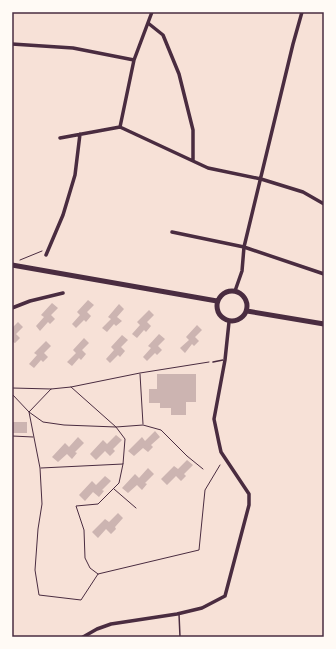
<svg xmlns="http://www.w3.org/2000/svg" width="336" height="649" font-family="'Work Sans',sans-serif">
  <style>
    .building { fill: #ccb4b1 }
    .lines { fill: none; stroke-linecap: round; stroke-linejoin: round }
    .path { stroke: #4a2c40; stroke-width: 1 }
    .service { stroke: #4a2c40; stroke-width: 1.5 }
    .minor { stroke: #4a2c40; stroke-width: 3.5 }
    .secondary { stroke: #4a2c40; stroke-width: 5 }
    .neatline { fill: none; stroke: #4a2c40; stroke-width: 1.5 }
  </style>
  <rect width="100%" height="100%" fill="#f7e1d7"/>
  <!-- building -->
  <path class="building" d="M 88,300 L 94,305 L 87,312 L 91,316 L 86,322 L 84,320 L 76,328 L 72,324 L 80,315 L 77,312 Z
    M 52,303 L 58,308 L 51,315 L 55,319 L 50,324 L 48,322 L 40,331 L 36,326 L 44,317 L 41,315 Z
    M 119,304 L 124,309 L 117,317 L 122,321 L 116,326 L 114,324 L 107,332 L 102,328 L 111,319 L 108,317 Z
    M 149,310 L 154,315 L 147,322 L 151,326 L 146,332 L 144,330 L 137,338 L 132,334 L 140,325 L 137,322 Z
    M 18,322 L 23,327 L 16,334 L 20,338 L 15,343 L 13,342 L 12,343 L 12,328 Z
    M 197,325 L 202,330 L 195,337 L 199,341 L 194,346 L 192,344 L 185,353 L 180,348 L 189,340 L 186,337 Z
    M 159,334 L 165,339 L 158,346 L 162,350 L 157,355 L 155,353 L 147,361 L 143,357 L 151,348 L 148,346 Z
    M 122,335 L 128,340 L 121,347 L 125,351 L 120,357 L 118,355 L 110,363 L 106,359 L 114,350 L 111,347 Z
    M 84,338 L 89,343 L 82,350 L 86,354 L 81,360 L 79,358 L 72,366 L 67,362 L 76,353 L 73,350 Z
    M 46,341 L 51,346 L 44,353 L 48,357 L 43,362 L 41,360 L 34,368 L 29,364 L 37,355 L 34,353 Z
    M 157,374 L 196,374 L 196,402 L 186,402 L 186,415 L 171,415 L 171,408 L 160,408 L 160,403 L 149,403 L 149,389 L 157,389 Z
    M 12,422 L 27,422 L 27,433 L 12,433 Z
    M 155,431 L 160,437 L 151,445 L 153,447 L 148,452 L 143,448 L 134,456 L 128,451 L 142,437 L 145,441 Z
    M 116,435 L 122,440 L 113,449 L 115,451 L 110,456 L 105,451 L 96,460 L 90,454 L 103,440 L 107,444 Z
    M 78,437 L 84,443 L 75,452 L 77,453 L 72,459 L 67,454 L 58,462 L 52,457 L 65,443 L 69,447 Z
    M 187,460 L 193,465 L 184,474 L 186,476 L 181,481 L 176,476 L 167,485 L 161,479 L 174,466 L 178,469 Z
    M 148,468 L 154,474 L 145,483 L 147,484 L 142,490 L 137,485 L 128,493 L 122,488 L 135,474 L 139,478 Z
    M 105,476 L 111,481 L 102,490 L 104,491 L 99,497 L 93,492 L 85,501 L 79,495 L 92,481 L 96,485 Z
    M 118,513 L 123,518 L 115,527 L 116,529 L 111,534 L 106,529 L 98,538 L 92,532 L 105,519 L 109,522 Z"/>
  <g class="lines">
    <!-- path -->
    <path class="path" d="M 20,260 L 42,251
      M 209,362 L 140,373 L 71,387 L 51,389 L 29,412 L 40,468 L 42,504 L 38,529 L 35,570 L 39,595 L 81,600 L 98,574 L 199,550 L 205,490 L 220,465
      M 140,374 L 143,424
      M 12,388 L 51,389
      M 12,394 L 29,412 L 43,422 L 64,425 L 116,427 L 143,425 L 161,430 L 187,456 L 203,469
      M 12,436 L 33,437
      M 41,468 L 123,464 L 125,439 L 116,427 L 71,387
      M 114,489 L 136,508
      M 98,574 L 90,568 L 85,558 L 84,530 L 76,506 L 98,504 L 119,483 L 123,464"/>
    <!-- service -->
    <path class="service" d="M 213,362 L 223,360
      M 179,614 L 180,637"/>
    <!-- minor -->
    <path class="minor" d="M 148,23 L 163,35 L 179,74 L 193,130 L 193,160
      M 12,44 L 73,48 L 134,60
      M 120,127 L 208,168 L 261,179 L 303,192 L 324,204
      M 60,138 L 120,127 L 134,60 L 152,12
      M 172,232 L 244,247 L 324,274
      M 46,255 L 63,215 L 75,175 L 80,134
      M 235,291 L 242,271 L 244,247 L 293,44 L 302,12
      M 12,308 L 30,301 L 63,293
      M 83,637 L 97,629 L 111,624 L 177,614 L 202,608 L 225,596 L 249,505 L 249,494 L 221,452 L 219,443 L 214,419 L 225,360 L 229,322"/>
    <!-- secondary -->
    <path class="secondary" d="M 12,265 L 217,301
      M217 306a15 15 0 1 1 30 0a15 15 0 1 1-30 0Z
      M 247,311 L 324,324"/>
  </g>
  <!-- border -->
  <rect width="336" height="649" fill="none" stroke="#fffaf5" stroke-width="26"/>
  <rect x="13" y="13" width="310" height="623" class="neatline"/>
</svg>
